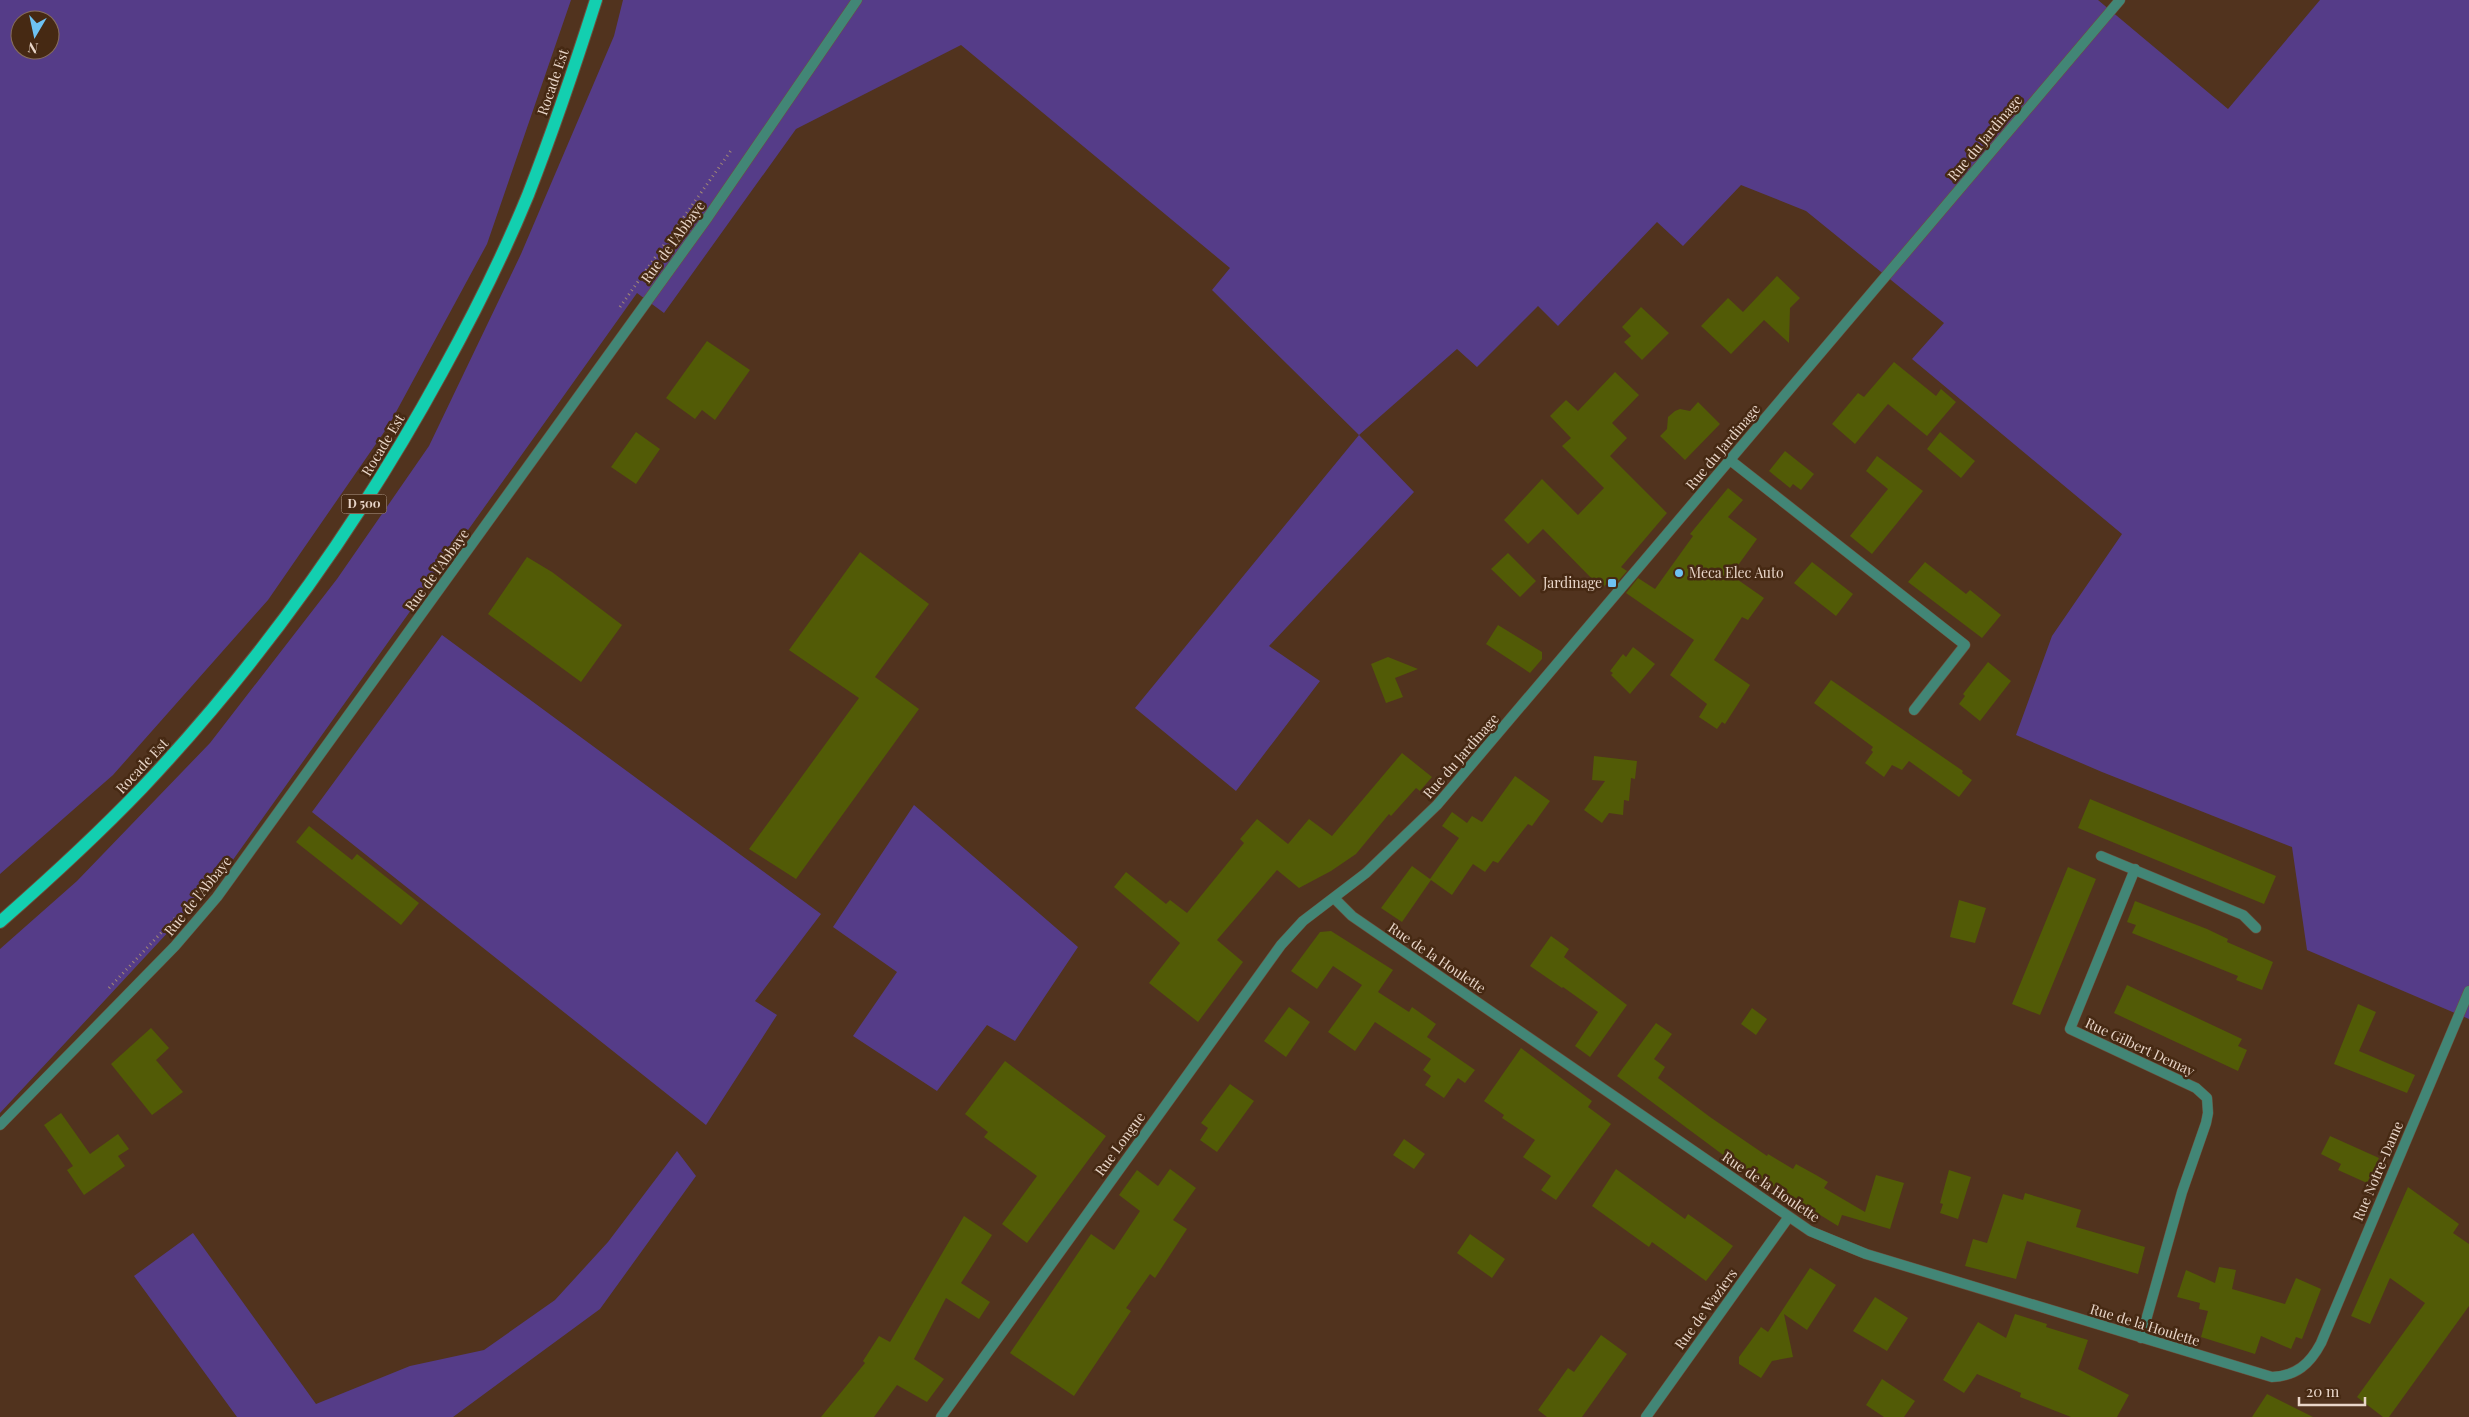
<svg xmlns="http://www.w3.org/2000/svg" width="2469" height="1417" font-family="'Playfair Display',serif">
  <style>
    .green { fill: #553c88; fill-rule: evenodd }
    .building { fill: #525b06 }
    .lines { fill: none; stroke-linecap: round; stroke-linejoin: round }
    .minor-casing { stroke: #6c503d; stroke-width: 11 }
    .primary-casing { stroke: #6c503d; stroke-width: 14 }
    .path { stroke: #a08776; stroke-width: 3; stroke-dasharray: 1 4; stroke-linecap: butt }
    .minor { stroke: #428676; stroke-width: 10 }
    .primary { stroke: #13cfb0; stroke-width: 12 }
    .poi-dot { fill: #6ec2f3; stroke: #462913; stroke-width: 2 }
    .labels { text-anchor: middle; stroke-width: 5; stroke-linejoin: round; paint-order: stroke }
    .shield { fill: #462913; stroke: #b8a292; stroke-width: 1 }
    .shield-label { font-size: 12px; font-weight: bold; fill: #e9d6c9 }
    .street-label { font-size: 14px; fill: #e9d6c9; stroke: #462913 }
    .poi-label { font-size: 14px; fill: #e9d6c9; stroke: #462913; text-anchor: start }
  </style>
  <rect width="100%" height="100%" fill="#51331e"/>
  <!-- green -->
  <path class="green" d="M 0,0 L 571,0 L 487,244 L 389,425 L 268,600 L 113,775 L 0,874 ZM 20,20 L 50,20 L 50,50 L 20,50 Z
    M 623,0 L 2098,0 L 2228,109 L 2320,0 L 2469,0 L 2469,1019 L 2307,950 L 2292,847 L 2102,772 L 2016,735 L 2052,636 L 2122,534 L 1912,359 L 1944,323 L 1806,211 L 1741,185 L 1683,246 L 1657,222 L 1558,326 L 1538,306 L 1477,367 L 1457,349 L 1359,435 L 1414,492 L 1269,646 L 1320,681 L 1236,791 L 1135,708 L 1359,435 L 1212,290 L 1230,268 L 961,45 L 796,129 L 664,313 L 637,293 L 225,871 L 0,1113 L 0,949 L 77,881 L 210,743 L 337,579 L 429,446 L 521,254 L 614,36 Z
    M 442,635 L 821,914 L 755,1001 L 777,1015 L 706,1125 L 312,812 Z
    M 914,805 L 1078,947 L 1015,1041 L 987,1025 L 937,1091 L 853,1036 L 897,972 L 833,927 Z
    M 677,1151 L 696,1176 L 600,1309 L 453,1417 L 237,1417 L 134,1276 L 193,1233 L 316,1404 L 410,1366 L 484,1350 L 555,1300 L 608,1242 Z"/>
  <!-- building -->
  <path class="building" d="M 1777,276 L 1800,298 L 1790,308 L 1789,343 L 1764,320 L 1731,354 L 1701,326 L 1728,298 L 1743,312 Z
    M 1641,307 L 1669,333 L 1642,360 L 1624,342 L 1631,336 L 1622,327 Z
    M 707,341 L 750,370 L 715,420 L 702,410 L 695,419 L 666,398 Z
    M 1894,362 L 1936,396 L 1941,389 L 1956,402 L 1927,436 L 1888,404 L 1855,444 L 1832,424 L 1858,393 L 1864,397 Z
    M 1615,372 L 1639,395 L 1612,423 L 1627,438 L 1610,456 L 1667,513 L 1621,567 L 1627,571 L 1614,586 L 1608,582 L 1602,589 L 1543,529 L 1528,544 L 1504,520 L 1542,479 L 1578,515 L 1604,488 L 1562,446 L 1571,438 L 1550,416 L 1566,400 L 1578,411 Z
    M 1698,402 L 1720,424 L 1685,460 L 1660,436 L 1667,429 L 1668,417 L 1675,411 L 1680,409 L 1690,411 Z
    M 636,432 L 660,449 L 636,484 L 611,467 Z
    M 1940,432 L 1975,461 L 1961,478 L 1927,449 Z
    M 1785,451 L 1814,474 L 1801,490 L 1793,484 L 1790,488 L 1769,471 Z
    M 1877,456 L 1923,491 L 1872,554 L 1850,536 L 1888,489 L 1866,471 Z
    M 1728,488 L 1743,500 L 1728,517 L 1757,539 L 1731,575 L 1764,598 L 1748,620 L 1742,617 L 1714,660 L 1750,685 L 1725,724 L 1722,722 L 1717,729 L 1699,717 L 1707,704 L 1670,675 L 1694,640 L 1626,593 L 1638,578 L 1655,589 L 1693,536 L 1690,534 Z
    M 860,552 L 929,604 L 875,677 L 919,709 L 796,879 L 749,849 L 859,698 L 789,650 Z
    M 1508,553 L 1536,581 L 1520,597 L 1491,569 Z
    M 527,557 L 552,572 L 622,625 L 581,682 L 488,614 Z
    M 1812,562 L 1853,594 L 1836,616 L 1794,583 Z
    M 1925,562 L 1966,594 L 1970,590 L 2001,615 L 1982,638 L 1908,582 Z
    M 1498,625 L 1542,652 L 1542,659 L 1530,673 L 1486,644 Z
    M 1633,647 L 1655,664 L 1630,694 L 1611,675 L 1613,673 L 1610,671 L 1623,654 L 1626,657 Z
    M 1388,657 L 1418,669 L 1395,678 L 1403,697 L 1386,703 L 1371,664 Z
    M 1988,662 L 2011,681 L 1980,721 L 1959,704 L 1965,696 L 1963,694 Z
    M 1831,680 L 1963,771 L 1962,773 L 1972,780 L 1959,797 L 1909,761 L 1902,770 L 1892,765 L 1884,777 L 1865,763 L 1873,752 L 1871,750 L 1873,747 L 1814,703 Z
    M 1402,753 L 1432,777 L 1420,791 L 1416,788 L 1391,816 L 1389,814 L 1356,854 L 1331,871 L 1299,888 L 1277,870 L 1217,940 L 1243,962 L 1198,1022 L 1149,983 L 1180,943 L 1114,887 L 1126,872 L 1166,904 L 1170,900 L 1187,913 L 1244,843 L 1240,839 L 1257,819 L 1288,844 L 1309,819 L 1332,836 Z
    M 1594,756 L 1637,761 L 1635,779 L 1631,778 L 1629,801 L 1624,800 L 1623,815 L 1609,813 L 1602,823 L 1584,810 L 1605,781 L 1592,780 Z
    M 1515,776 L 1550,801 L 1532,826 L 1528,824 L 1498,863 L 1493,861 L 1485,872 L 1473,864 L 1452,895 L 1431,880 L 1402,922 L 1381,908 L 1412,866 L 1430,879 L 1459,838 L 1442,826 L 1452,812 L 1467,823 L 1472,816 L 1482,822 Z
    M 2090,799 L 2276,876 L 2264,904 L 2078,828 Z
    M 309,826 L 352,860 L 357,854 L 419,903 L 401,925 L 296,842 Z
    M 2068,867 L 2096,879 L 2040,1015 L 2012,1004 Z
    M 1959,900 L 1986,908 L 1975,943 L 1950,937 Z
    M 2135,901 L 2207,929 L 2228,939 L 2227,942 L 2273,962 L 2262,990 L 2236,980 L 2238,976 L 2132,933 L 2136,925 L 2127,922 Z
    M 1331,931 L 1393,970 L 1378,992 L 1409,1012 L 1412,1007 L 1436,1024 L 1427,1037 L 1475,1070 L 1465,1083 L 1458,1078 L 1444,1098 L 1425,1085 L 1431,1076 L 1423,1070 L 1431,1059 L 1375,1022 L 1355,1051 L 1328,1032 L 1362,985 L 1333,966 L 1317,989 L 1291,971 L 1320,932 Z
    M 1551,936 L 1569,949 L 1564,957 L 1627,1005 L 1590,1057 L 1575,1046 L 1598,1012 L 1563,987 L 1562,988 L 1530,966 Z
    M 2127,985 L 2242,1039 L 2238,1046 L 2247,1050 L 2238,1071 L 2114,1013 Z
    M 2358,1004 L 2376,1012 L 2359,1051 L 2415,1075 L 2407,1093 L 2334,1064 Z
    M 1289,1007 L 1310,1022 L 1286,1057 L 1264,1041 Z
    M 1752,1008 L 1767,1019 L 1756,1035 L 1741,1024 Z
    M 1656,1023 L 1672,1034 L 1654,1059 L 1665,1067 L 1658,1078 L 1710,1117 L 1767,1156 L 1768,1154 L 1793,1169 L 1796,1164 L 1816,1175 L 1828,1182 L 1824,1188 L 1865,1212 L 1876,1175 L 1904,1183 L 1890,1229 L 1842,1215 L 1838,1226 L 1744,1168 L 1742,1169 L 1617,1076 Z
    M 151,1028 L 169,1048 L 156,1060 L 183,1092 L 152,1115 L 111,1064 Z
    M 1521,1048 L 1592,1101 L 1588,1107 L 1611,1124 L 1556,1200 L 1541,1190 L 1551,1176 L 1523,1157 L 1535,1140 L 1502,1118 L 1504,1115 L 1484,1101 Z
    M 1005,1061 L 1106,1136 L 1027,1243 L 1002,1224 L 1037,1176 L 984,1137 L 988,1132 L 965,1114 Z
    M 1230,1084 L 1254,1101 L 1217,1152 L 1200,1140 L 1208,1128 L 1201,1123 Z
    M 61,1113 L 90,1154 L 118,1134 L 129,1149 L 118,1156 L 125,1166 L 84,1195 L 67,1170 L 73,1166 L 44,1125 Z
    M 2330,1136 L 2379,1158 L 2367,1183 L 2338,1170 L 2341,1164 L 2321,1154 Z
    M 1404,1139 L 1425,1154 L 1414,1169 L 1393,1155 Z
    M 1170,1169 L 1196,1188 L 1173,1220 L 1187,1229 L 1155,1278 L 1150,1274 L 1126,1308 L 1131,1311 L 1074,1396 L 1010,1353 L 1091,1234 L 1114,1250 L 1140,1211 L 1119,1195 L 1137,1170 L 1158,1186 Z
    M 1616,1169 L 1685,1219 L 1688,1214 L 1733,1246 L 1706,1281 L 1652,1242 L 1649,1247 L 1592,1206 Z
    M 1949,1170 L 1971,1177 L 1958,1219 L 1940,1213 L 1943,1204 L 1940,1203 Z
    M 2408,1187 L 2459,1224 L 2453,1233 L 2469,1244 L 2469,1306 L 2389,1417 L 2383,1417 L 2357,1397 L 2425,1303 L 2390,1278 L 2370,1324 L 2351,1316 Z
    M 2025,1193 L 2081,1210 L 2076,1227 L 2145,1247 L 2138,1274 L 2027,1241 L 2016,1279 L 1965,1266 L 1973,1239 L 1987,1243 L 2003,1194 L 2023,1200 Z
    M 964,1216 L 992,1235 L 961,1283 L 990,1302 L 979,1319 L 946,1298 L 914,1359 L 944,1379 L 927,1402 L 897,1385 L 874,1417 L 821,1417 L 865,1363 L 863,1361 L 879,1336 L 890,1342 Z
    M 1470,1234 L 1505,1259 L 1492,1278 L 1457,1253 Z
    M 2219,1267 L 2236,1270 L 2232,1289 L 2285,1304 L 2296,1278 L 2321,1289 L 2302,1339 L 2296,1337 L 2291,1349 L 2261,1336 L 2255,1354 L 2201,1337 L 2208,1311 L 2199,1309 L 2200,1303 L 2177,1297 L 2186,1270 L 2215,1283 Z
    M 1810,1268 L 1836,1285 L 1807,1330 L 1784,1314 L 1793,1357 L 1772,1361 L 1761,1378 L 1739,1364 L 1739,1357 L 1761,1327 L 1768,1332 Z
    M 1875,1297 L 1908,1318 L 1887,1351 L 1853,1331 Z
    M 2015,1314 L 2047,1324 L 2046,1327 L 2088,1340 L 2078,1369 L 2129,1395 L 2117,1417 L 2071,1417 L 2020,1397 L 2021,1393 L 1977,1374 L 1964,1393 L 1943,1380 L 1978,1322 L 2006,1338 Z
    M 1601,1335 L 1627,1354 L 1582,1417 L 1547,1417 L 1538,1410 L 1568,1368 L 1574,1372 Z
    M 1882,1379 L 1915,1401 L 1904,1417 L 1884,1417 L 1866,1405 Z
    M 2267,1394 L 2313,1417 L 2252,1417 Z"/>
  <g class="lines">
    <defs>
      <path id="minor" d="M 1730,460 L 1965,645 L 1914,710
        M 2101,856 L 2243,915 L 2256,928
        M 2135,869 L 2070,1029 L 2196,1088 L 2207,1098 L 2208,1113 L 2206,1123 L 2182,1192 L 2141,1338
        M 1334,898 L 1352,916 L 1810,1231 L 1866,1254 L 2272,1377 C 2296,1376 2310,1364 2321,1343 L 2469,991
        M 0,1125 L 175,946 L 217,897 L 708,217 L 857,0
        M 941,1417 L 1281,945 L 1303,921 L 1366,873 L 1437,805 L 2120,0
        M 1646,1417 L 1788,1218"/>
      <path id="primary" d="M 0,922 C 49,879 97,835 142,788 C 260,663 360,522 442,372 C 474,314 503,256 528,195 C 553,131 575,66 596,0"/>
    </defs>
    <!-- minor casing -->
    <use href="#minor" class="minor-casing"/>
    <!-- primary casing -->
    <use href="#primary" class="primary-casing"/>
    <!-- path -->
    <path class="path" d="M 620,307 L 732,149
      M 109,988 L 177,916"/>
    <!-- minor -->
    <use href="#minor" class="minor"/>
    <!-- primary -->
    <use href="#primary" class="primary"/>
  </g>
  <!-- markers -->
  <g class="poi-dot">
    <circle cx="1679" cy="573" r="5"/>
    <rect x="1607" y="578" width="10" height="10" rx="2.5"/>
  </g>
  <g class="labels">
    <!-- shield labels -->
    <rect class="shield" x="341.5" y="494.5" width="45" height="19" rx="4"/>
    <g class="shield-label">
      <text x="364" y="508">D 500</text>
    </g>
    <!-- street labels -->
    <g class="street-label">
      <text transform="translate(553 82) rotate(-71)" y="5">Rocade Est</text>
      <text transform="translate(1985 138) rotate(-50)" y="5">Rue du Jardinage</text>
      <text transform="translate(673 242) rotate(-54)" y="5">Rue de l'Abbaye</text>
      <text transform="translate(383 445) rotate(-59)" y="5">Rocade Est</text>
      <text transform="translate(1723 447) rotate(-50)" y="5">Rue du Jardinage</text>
      <text transform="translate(437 570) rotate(-54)" y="5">Rue de l'Abbaye</text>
      <text transform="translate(1461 756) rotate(-49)" y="5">Rue du Jardinage</text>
      <text transform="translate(142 766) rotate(-47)" y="5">Rocade Est</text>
      <text transform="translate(198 896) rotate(-51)" y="5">Rue de l'Abbaye</text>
      <text transform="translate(1437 958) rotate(34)" y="5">Rue de la Houlette</text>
      <text transform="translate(2140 1047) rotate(25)" y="5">Rue Gilbert Demay</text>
      <text transform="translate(1120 1144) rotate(-54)" y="5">Rue Longue</text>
      <text transform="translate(2378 1171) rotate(-67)" y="5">Rue Notre-Dame</text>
      <text transform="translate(1771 1187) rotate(34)" y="5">Rue de la Houlette</text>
      <text transform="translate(1706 1309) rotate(-54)" y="5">Rue de Waziers</text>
      <text transform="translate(2145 1325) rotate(17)" y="5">Rue de la Houlette</text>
    </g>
    <!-- poi labels -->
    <g class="poi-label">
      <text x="1689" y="578">Meca Elec Auto</text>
      <text x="1602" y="588" text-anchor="end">Jardinage</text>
    </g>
  </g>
  <!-- north arrow -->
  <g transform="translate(35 35) rotate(189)"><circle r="24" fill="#462913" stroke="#876e5c"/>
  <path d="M0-4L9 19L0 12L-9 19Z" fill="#6ec2f3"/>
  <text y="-8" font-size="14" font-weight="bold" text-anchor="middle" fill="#e9d6c9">N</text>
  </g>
  <!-- scale -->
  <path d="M2299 1397v8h66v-8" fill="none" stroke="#e9d6c9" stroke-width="2.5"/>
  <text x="2306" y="1397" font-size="15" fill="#e9d6c9" stroke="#462913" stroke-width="4" paint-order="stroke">20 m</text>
</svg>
